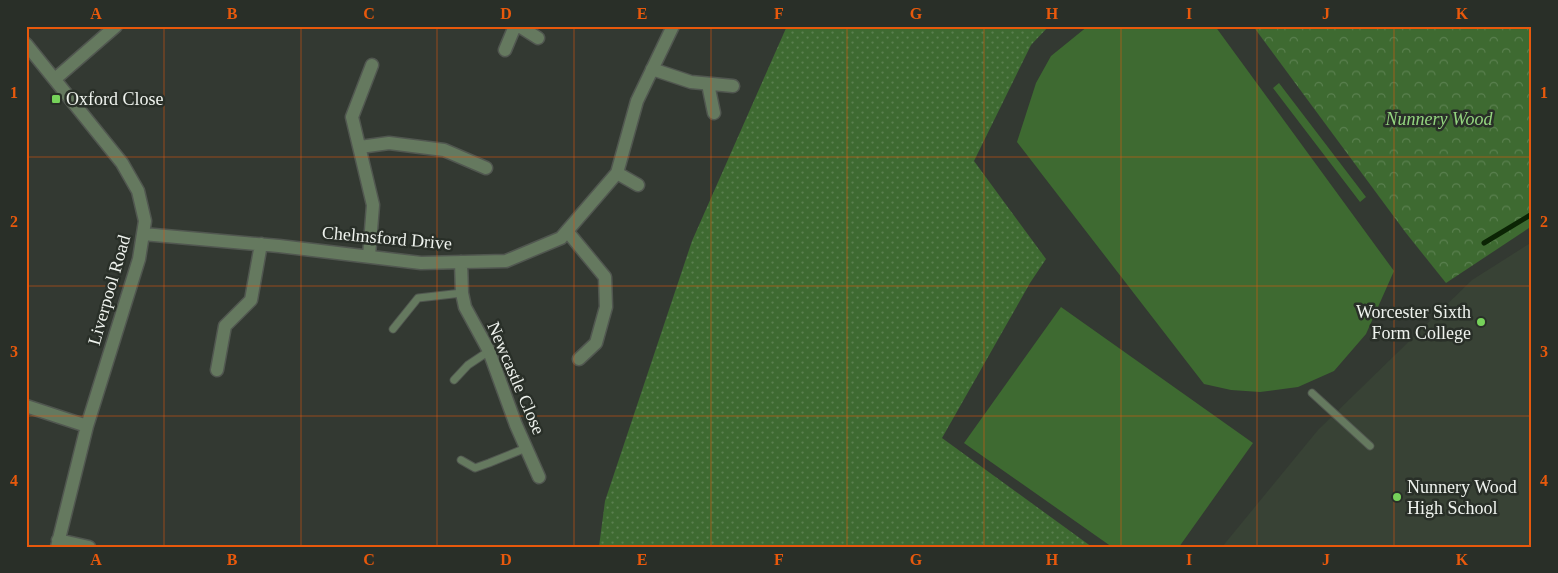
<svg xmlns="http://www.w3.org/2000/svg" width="1558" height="573" font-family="'Times New Roman',serif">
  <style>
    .built { fill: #384235 }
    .grass { fill: url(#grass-dots) }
    .forest { fill: url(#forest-crowns) }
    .pitch { fill: #3e6a31 }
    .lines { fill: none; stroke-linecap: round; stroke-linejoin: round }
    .stream { stroke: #0b2404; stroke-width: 5 }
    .lane-casing { stroke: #515750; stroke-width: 9 }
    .street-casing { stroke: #515750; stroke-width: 15 }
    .lane { stroke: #65795f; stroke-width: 7 }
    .street { stroke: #65795f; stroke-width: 12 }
    .grid { fill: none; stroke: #e8590c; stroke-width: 1; stroke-opacity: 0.55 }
    .poi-dot { fill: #76d25a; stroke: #292f28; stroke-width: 2 }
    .labels { text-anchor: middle; stroke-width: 5; stroke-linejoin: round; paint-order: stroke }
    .poi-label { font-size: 18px; fill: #eff3ee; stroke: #292f28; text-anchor: start }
    .park-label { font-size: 18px; font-style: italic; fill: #93d57f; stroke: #292f28 }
    .street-label { font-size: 18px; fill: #eff3ee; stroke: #292f28 }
    .neatline { fill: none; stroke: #e8590c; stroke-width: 2 }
    .grid-label { font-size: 16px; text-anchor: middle; font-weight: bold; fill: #e8590c }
  </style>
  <defs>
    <pattern id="grass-dots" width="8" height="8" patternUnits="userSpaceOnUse" patternTransform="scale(1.25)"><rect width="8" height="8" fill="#3e6a31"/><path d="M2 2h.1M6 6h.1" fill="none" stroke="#5a804f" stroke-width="1.8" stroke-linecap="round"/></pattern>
    <pattern id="forest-crowns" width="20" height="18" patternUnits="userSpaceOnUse" patternTransform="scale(1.25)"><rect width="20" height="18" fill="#3e6a31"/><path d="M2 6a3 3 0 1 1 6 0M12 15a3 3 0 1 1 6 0" fill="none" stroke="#5a804f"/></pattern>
  </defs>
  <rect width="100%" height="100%" fill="#333932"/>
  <!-- built -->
  <path class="built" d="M 1532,242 L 1532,547 L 1222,547 L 1318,430 L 1472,280 Z"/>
  <!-- grass -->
  <path class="grass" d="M 787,26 L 1049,26 L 1031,45 L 974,161 L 1046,259 L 1030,283 L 942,438 L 1092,547 L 599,547 L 605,501 L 692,241 Z"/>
  <!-- forest -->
  <path class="forest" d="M 1253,26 L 1532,26 L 1532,226 L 1446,283 L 1406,233 Z"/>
  <!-- pitch -->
  <path class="pitch" d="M 1088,26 L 1215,26 L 1394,271 L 1366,334 L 1334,371 L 1298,387 L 1260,392 L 1231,390 L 1204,384 L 1017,142 L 1036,83 L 1051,56 Z
    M 1279,83 L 1366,197 L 1360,202 L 1273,88 Z
    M 1061,307 L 1253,443 L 1179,547 L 1112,547 L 964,443 Z"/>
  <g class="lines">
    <!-- stream -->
    <path class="stream" d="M 1484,243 L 1532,214"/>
    <defs>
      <path id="lane" d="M 393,329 L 418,298 L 462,293
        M 454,380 L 468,365 L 489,351
        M 1312,393 L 1370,446
        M 461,460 L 475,468 L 489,463 L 526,448"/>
      <path id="street" d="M 519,26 L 538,38
        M 26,44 L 122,163 L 138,191 L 145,221 L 139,259 L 87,426 L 57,547
        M 505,50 L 515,26
        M 652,69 L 691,82 L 733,86
        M 55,79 L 116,26
        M 708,84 L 714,113
        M 360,147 L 389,143 L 444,150 L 486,168
        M 617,173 L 638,185
        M 567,231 L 605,277 L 606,307 L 596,343 L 579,359
        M 143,234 L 279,246 L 421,263 L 506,261 L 561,238 L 617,173 L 637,101 L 673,26
        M 369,256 L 373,205 L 352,117 L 372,65
        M 461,262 L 462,293 L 465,307 L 489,351 L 516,425 L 539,477
        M 217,370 L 225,326 L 251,300 L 261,244
        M 26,406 L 87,426
        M 58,540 L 89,547"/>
    </defs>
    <!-- lane casing -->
    <use href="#lane" class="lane-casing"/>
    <!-- street casing -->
    <use href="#street" class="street-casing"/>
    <!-- lane -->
    <use href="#lane" class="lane"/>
    <!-- street -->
    <use href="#street" class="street"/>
  </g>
  <!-- grid -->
  <path class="grid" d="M 164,26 L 164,547M 301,26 L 301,547M 437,26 L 437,547M 574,26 L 574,547M 711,26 L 711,547M 847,26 L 847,547M 984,26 L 984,547M 1121,26 L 1121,547M 1257,26 L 1257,547M 1394,26 L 1394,547M 26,157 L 1532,157M 26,286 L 1532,286M 26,416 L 1532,416"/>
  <!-- markers -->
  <g class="poi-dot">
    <rect x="51" y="94" width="10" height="10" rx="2.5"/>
    <circle cx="1481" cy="322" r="5"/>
    <circle cx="1397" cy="497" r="5"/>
  </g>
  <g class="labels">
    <!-- poi labels -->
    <g class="poi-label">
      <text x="66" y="105">Oxford Close</text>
      <text x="1471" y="318" text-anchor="end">Worcester Sixth<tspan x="1471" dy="21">Form College</tspan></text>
      <text x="1407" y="493">Nunnery Wood<tspan x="1407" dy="21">High School</tspan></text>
    </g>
    <!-- park labels -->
    <g class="park-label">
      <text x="1439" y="125">Nunnery Wood</text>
    </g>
    <!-- street labels -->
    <g class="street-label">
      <text transform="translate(387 238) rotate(5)" y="6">Chelmsford Drive</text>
      <text transform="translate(109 290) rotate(-74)" y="6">Liverpool Road</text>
      <text transform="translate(516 378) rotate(67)" y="6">Newcastle Close</text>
    </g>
  </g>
  <!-- border -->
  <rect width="1558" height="573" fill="none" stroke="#292f28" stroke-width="55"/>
  <rect x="28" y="28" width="1502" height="518" class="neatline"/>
  <g class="grid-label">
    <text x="96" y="19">A</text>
    <text x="232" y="19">B</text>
    <text x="369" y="19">C</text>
    <text x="506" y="19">D</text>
    <text x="642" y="19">E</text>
    <text x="779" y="19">F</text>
    <text x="916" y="19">G</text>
    <text x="1052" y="19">H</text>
    <text x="1189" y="19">I</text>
    <text x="1326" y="19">J</text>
    <text x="1462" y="19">K</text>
    <text x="14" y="98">1</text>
    <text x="1544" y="98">1</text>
    <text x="14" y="227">2</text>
    <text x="1544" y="227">2</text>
    <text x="14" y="357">3</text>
    <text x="1544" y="357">3</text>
    <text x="14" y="486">4</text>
    <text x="1544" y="486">4</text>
    <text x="96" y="565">A</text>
    <text x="232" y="565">B</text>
    <text x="369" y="565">C</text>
    <text x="506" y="565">D</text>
    <text x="642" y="565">E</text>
    <text x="779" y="565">F</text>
    <text x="916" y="565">G</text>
    <text x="1052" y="565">H</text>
    <text x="1189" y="565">I</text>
    <text x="1326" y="565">J</text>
    <text x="1462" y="565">K</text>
  </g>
</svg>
